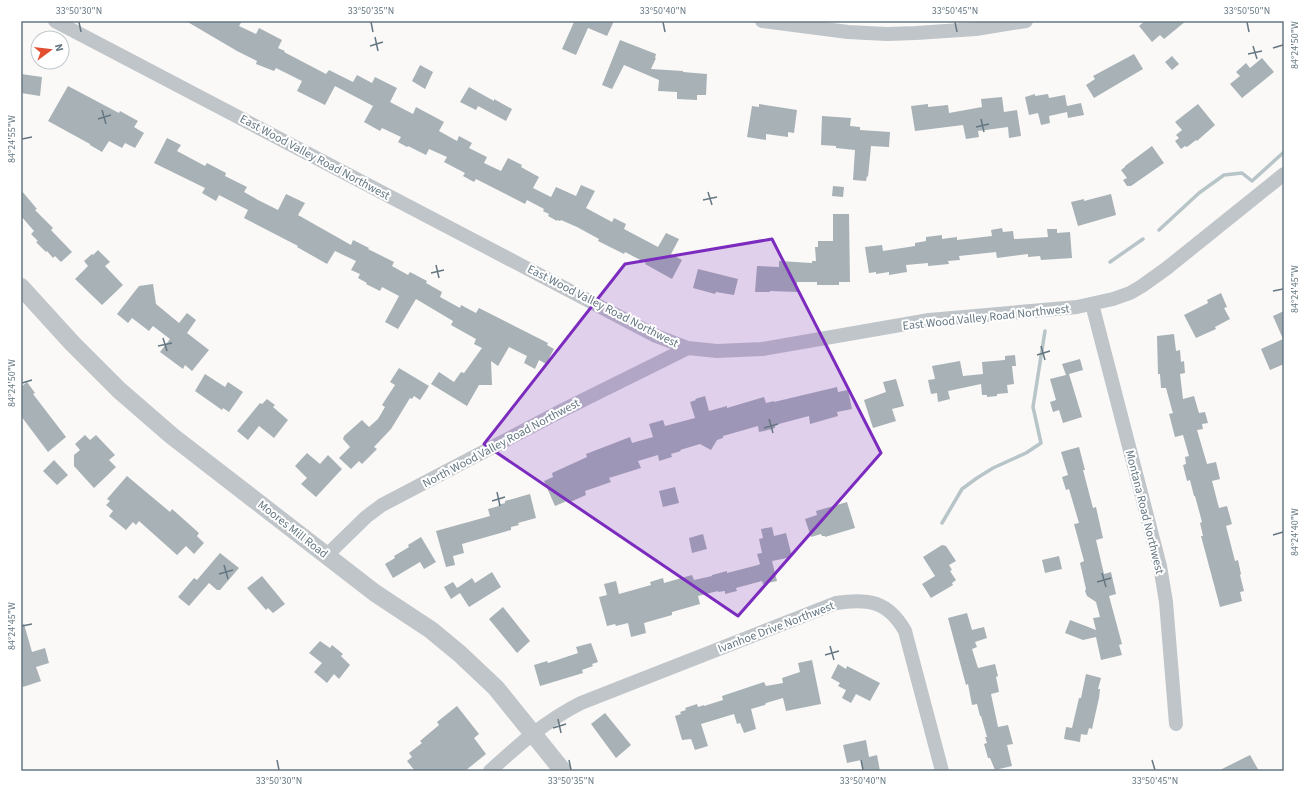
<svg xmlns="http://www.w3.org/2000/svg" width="1305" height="792" font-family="'Source Sans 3',sans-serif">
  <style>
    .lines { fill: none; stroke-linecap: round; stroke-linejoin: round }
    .stream { stroke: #b8c5c8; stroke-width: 3.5 }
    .building { fill: #a7b1b6 }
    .minor { stroke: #c0c5c9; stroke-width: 14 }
    .tertiary { stroke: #c0c5c9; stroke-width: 18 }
    .marked { fill: #7b2cbf; fill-opacity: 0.2; stroke: #7b2cbf; stroke-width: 3; stroke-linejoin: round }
    .ticks { fill: none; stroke: #657782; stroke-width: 1.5 }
    .labels { text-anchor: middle; stroke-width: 4; stroke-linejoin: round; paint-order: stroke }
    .street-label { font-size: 12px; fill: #657782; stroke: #fff }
    .neatline { fill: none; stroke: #657782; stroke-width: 1.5 }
    .ticks-label { font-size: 10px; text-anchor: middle; fill: #657782 }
  </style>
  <rect width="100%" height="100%" fill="#faf9f7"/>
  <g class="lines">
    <!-- stream -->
    <path class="stream" d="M 1159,230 L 1199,193 L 1224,175 L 1242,173 L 1252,181 L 1284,152
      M 1110,262 L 1143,239
      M 942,523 L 962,489 L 977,478 L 993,468 L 1026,453 L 1041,443 L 1033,407 L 1045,331"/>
  </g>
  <!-- building -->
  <path class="building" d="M 186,21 L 242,21 L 239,26 L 256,34 L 259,28 L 282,40 L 278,48 L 285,51 L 284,52 L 326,74 L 329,70 L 353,82 L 357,75 L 372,83 L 375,77 L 397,88 L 390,102 L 413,114 L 416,107 L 444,122 L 439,131 L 457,141 L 459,136 L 472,143 L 469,148 L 487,157 L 484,163 L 501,171 L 508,158 L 522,165 L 521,167 L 539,177 L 533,188 L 551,197 L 556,187 L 576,196 L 581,185 L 595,191 L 586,208 L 612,222 L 614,218 L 626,224 L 624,229 L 658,247 L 666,233 L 679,239 L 671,254 L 682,260 L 672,279 L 645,264 L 646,263 L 625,252 L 624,254 L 598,241 L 599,239 L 577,227 L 561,220 L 560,221 L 557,220 L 557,221 L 548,216 L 549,214 L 543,211 L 544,209 L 527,200 L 525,204 L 476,179 L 474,182 L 463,176 L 465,173 L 444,162 L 447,157 L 429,149 L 426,155 L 408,146 L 407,147 L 398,142 L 401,137 L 382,128 L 380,131 L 364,122 L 373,106 L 335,86 L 325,105 L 297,91 L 302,81 L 276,68 L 274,71 L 256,64 L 257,61 L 237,51 Z
    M 572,21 L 614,21 L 607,36 L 588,28 L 576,55 L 562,49 L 574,22 Z
    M 1145,21 L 1186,21 L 1164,39 L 1160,35 L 1152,42 L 1139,26 Z
    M 620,40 L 656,54 L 655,58 L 656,58 L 651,69 L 683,71 L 683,72 L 707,74 L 706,95 L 697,95 L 697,100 L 677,99 L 677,92 L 658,91 L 659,80 L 624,65 L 612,89 L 602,85 Z
    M 1134,54 L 1143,69 L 1094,98 L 1086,85 L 1095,79 L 1093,76 Z
    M 1172,56 L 1179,64 L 1172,70 L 1165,62 Z
    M 1262,58 L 1274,72 L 1242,98 L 1230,84 L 1240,76 L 1236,72 L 1246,63 L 1250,68 Z
    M 420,65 L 433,72 L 425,89 L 412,81 Z
    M 21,74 L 42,77 L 40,96 L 21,93 Z
    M 68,86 L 119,113 L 120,111 L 138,121 L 134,127 L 144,133 L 135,148 L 125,143 L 122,148 L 109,141 L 102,152 L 90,145 L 90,144 L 48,121 Z
    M 469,87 L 494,101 L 494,99 L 512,109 L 506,121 L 478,106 L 476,110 L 460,102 Z
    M 1035,94 L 1035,96 L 1048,94 L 1049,98 L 1065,95 L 1067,106 L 1081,103 L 1084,115 L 1068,118 L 1067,112 L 1049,116 L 1050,123 L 1041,125 L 1038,113 L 1029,115 L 1025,97 Z
    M 1002,97 L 1004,112 L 1017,110 L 1021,136 L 1009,138 L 1008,127 L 978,131 L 979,137 L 966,139 L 963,125 L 915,131 L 911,106 L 928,104 L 928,107 L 948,105 L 949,113 L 982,107 L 981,99 Z
    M 759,104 L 797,110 L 794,133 L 788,132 L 788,137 L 766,134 L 766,140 L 747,137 L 752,106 L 759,107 Z
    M 1198,104 L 1215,125 L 1197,141 L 1196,140 L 1187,147 L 1185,146 L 1181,149 L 1175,141 L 1179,138 L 1176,135 L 1182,130 L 1175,122 Z
    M 822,116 L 851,118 L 850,126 L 860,127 L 860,130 L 890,132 L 889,147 L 871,146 L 868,177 L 867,176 L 866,181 L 853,180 L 855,150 L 836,148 L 836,146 L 821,145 Z
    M 167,138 L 181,145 L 177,151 L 205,166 L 207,163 L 226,173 L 225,176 L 247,187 L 244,192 L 258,200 L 278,210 L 286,194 L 305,203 L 298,215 L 351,245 L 353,240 L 369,248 L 368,249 L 394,262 L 392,266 L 408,275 L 410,272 L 427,281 L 426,283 L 442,292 L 440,297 L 460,308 L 461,305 L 476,313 L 479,308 L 548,343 L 547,345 L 554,349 L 546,364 L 539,360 L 535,369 L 524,363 L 527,356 L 509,347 L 498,366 L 491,361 L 492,385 L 479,385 L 467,406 L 431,384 L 439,372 L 454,382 L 461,372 L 464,373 L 482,348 L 474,344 L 476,339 L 451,325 L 453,321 L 416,299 L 398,329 L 385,322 L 399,296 L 382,287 L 380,291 L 366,284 L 367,283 L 358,278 L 360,274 L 351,270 L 356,261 L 335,251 L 327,264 L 297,247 L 298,246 L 244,218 L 248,210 L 219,195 L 216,201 L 202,193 L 205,188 L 154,163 Z
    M 1152,146 L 1164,163 L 1131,186 L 1127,186 L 1123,180 L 1127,178 L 1121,170 L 1125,167 L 1125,166 Z
    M 833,186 L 844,187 L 843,197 L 832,196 Z
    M 21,190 L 37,209 L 35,210 L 53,228 L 51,230 L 72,252 L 61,262 L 55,256 L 53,258 L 47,251 L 46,252 L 36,242 L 38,241 L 31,234 L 34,231 L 21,216 Z
    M 1111,194 L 1116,215 L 1078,226 L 1071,202 L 1084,199 L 1084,201 Z
    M 833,214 L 849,214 L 850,282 L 839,282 L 839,285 L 817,285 L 817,282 L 797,282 L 797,292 L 770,291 L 770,292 L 755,292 L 757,266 L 779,267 L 779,261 L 812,263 L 812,261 L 816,261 L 815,247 L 818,247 L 818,241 L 833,241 Z
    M 1002,228 L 1003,232 L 1013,231 L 1014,239 L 1048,237 L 1047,229 L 1057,229 L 1057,233 L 1070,232 L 1072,258 L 1041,260 L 1040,256 L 1028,257 L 1028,254 L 997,258 L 996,252 L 959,256 L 960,260 L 948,261 L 949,264 L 928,266 L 928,263 L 906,265 L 907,272 L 889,275 L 889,272 L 876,274 L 876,272 L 869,273 L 865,247 L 882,245 L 883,251 L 915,246 L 915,243 L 926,241 L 926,237 L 942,235 L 942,239 L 957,237 L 957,240 L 992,236 L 991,230 Z
    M 98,250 L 110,262 L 105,266 L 123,285 L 102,305 L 75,279 L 88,266 L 84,261 L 92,254 L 93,255 Z
    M 698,269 L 738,279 L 734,295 L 716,292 L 715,294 L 693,288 Z
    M 153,284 L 156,304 L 179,323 L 187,313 L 196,320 L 187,333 L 209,350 L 192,371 L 185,365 L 183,369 L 160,352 L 170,339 L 153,326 L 149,331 L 132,318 L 128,323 L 117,314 L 139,286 Z
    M 1221,293 L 1227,307 L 1224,308 L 1230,319 L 1215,327 L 1216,329 L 1196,338 L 1184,315 L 1208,303 L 1207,300 Z
    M 1284,311 L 1284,364 L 1270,370 L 1261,349 L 1283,339 L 1273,316 Z
    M 1174,334 L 1176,351 L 1180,350 L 1181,362 L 1184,361 L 1185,373 L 1180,374 L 1183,399 L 1194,396 L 1199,413 L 1205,412 L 1208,423 L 1202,424 L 1203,429 L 1197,430 L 1207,464 L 1216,462 L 1220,479 L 1212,481 L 1219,508 L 1227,506 L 1232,524 L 1226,526 L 1235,561 L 1238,560 L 1241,574 L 1240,575 L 1244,591 L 1240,592 L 1242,601 L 1220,607 L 1201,536 L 1203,536 L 1200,523 L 1202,522 L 1195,496 L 1194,496 L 1190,480 L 1187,481 L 1183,465 L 1186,464 L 1185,457 L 1189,456 L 1183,435 L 1175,437 L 1169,414 L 1173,413 L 1172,410 L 1166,388 L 1161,388 L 1160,374 L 1158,374 L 1157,336 Z
    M 1015,355 L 1016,366 L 1012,366 L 1014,384 L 1007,385 L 1008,393 L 997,394 L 997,396 L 987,397 L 987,395 L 982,395 L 981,384 L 948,391 L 950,399 L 938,402 L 937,393 L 931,394 L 928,380 L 935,379 L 932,366 L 960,361 L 963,376 L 983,374 L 982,362 L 1005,360 L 1005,356 Z
    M 1080,359 L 1083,370 L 1069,374 L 1082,417 L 1063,423 L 1059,410 L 1053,412 L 1050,402 L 1056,400 L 1050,379 L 1066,375 L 1062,364 Z
    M 399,368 L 429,386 L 420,400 L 414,396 L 412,399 L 410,398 L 391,429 L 374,447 L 377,449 L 362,464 L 359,461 L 351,469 L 339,458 L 350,447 L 343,439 L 344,436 L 362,420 L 369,427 L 378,419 L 385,407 L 382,405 L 395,385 L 390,382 Z
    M 205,374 L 225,387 L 228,382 L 243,392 L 229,412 L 223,408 L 222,410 L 195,391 Z
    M 896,379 L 904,406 L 892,409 L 896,421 L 873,428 L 864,400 L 886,392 L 883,382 Z
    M 27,382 L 35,393 L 33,394 L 66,437 L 48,452 L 21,416 L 21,387 Z
    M 837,387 L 838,392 L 848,390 L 852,409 L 837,412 L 838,416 L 810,424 L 809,416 L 775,425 L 775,428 L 764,431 L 759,432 L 758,426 L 723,436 L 723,438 L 717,440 L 711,450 L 700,444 L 680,450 L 681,451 L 671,454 L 672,457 L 659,461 L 658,455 L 638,461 L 641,468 L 609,478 L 611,482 L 585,491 L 586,495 L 568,503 L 567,501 L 555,506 L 544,481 L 553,477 L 552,473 L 587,457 L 586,454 L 630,437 L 632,443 L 653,437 L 649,424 L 663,420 L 665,426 L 695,418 L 690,402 L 696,400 L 695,399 L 705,396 L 709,411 L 727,406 L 727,408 L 764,397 L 766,403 L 774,401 L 774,402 Z
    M 267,399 L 275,405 L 273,407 L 288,420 L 274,438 L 259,426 L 248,440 L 237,431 L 260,403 L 262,404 Z
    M 85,435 L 90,440 L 96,435 L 115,455 L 109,460 L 116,467 L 94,488 L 74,466 L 74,455 L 80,450 L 75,444 Z
    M 1079,447 L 1085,470 L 1083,470 L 1093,508 L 1096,507 L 1103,538 L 1096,540 L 1104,574 L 1111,572 L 1116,594 L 1109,596 L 1122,644 L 1119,645 L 1122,655 L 1101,660 L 1096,637 L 1083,640 L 1065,633 L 1070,620 L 1096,630 L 1093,618 L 1100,617 L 1096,602 L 1087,596 L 1085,591 L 1086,589 L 1080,563 L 1084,561 L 1074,524 L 1079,523 L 1069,489 L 1066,490 L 1062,477 L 1068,475 L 1061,452 Z
    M 307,453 L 320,464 L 328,455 L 342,469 L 316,497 L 301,484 L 307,478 L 295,466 Z
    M 54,460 L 68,475 L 57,485 L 43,471 Z
    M 127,476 L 170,512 L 172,509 L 199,533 L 197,536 L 204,543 L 194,554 L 186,546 L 177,555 L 139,521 L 136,525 L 133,522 L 126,530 L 109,516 L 113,511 L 106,505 L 110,501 L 107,499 Z
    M 675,487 L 679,503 L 663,507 L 659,491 Z
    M 530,494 L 536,518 L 518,523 L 519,525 L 511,527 L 511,530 L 462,544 L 464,553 L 453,556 L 455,565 L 446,567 L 436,531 L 490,516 L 488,509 L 499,506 L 498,505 L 505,503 L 505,501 Z
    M 847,502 L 855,528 L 825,537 L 825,536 L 822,536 L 821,534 L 811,537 L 805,519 L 817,515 L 816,511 Z
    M 772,527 L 774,536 L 786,533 L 792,557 L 772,561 L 777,581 L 763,584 L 762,581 L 736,588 L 737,591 L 725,594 L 725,591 L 718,592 L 718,591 L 698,596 L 700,604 L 672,612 L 672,615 L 644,623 L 646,633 L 631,637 L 628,623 L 616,626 L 615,624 L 607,626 L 599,597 L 607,595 L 604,584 L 616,581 L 619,594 L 651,585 L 650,582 L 663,578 L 664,583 L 692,575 L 694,580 L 712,576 L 712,575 L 727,571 L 727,573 L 758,565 L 760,564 L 757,554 L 762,553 L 759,539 L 763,538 L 761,529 Z
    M 703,534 L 707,549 L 692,553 L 689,538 Z
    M 421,537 L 436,562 L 424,569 L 420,562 L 393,578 L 385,564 L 395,558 L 394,556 L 409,547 L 408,545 Z
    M 942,545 L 946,546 L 956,561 L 949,565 L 952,570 L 950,571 L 956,580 L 952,583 L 953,585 L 931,598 L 922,584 L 935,576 L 923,557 Z
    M 220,553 L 239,568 L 220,590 L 217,590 L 209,583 L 189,606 L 178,597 L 194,578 L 197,580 Z
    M 1059,556 L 1062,569 L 1045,573 L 1042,560 Z
    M 492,572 L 501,587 L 469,607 L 460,593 L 451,599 L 444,587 L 453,582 L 457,588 L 472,578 L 475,583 Z
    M 262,576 L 285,604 L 273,613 L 268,608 L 266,610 L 247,588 Z
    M 503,607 L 530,641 L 517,653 L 489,619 Z
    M 967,613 L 972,630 L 984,627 L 987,638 L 975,642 L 977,647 L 972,649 L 978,668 L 995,664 L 998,676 L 996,677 L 999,692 L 991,694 L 998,727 L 1008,725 L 1013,744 L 1007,745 L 1012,766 L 995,770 L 990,758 L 988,758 L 984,744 L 987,743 L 985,737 L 987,737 L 981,716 L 980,716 L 977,704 L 972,705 L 968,684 L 966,685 L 948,618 Z
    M 24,624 L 32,652 L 45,648 L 49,663 L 36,667 L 41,681 L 23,687 L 21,680 L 21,625 Z
    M 320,641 L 330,648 L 332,645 L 343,654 L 341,656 L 350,665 L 339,679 L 334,674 L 327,683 L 314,672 L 322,663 L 309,653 Z
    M 591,643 L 598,662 L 592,664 L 593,666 L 582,670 L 583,673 L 540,686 L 534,665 L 547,661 L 548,663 L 578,653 L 576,647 Z
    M 812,660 L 821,704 L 786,711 L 783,698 L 766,703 L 765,705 L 751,709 L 756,729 L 744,733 L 740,723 L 737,724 L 734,714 L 701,724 L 708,746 L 695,750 L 691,739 L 682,740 L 675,716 L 681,714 L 680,712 L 686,710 L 685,708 L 697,704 L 698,707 L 704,705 L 704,706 L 723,700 L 722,696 L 764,682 L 766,686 L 783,683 L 782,678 L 800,672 L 798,663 Z
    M 838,664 L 846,669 L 847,666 L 880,683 L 870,701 L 856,694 L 851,703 L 842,698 L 846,690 L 838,686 L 840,683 L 831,678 Z
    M 1086,674 L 1101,678 L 1098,689 L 1100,689 L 1099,698 L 1092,729 L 1089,728 L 1087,735 L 1081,734 L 1080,742 L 1064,739 L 1066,727 L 1072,728 L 1079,698 L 1081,698 Z
    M 457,706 L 479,734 L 474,738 L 486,754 L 465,771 L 415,771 L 407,761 L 412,757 L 409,753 L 422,743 L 420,741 L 439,725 L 437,722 Z
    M 605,713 L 631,745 L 616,758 L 591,724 Z
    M 866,740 L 869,757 L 877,755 L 880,771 L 863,771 L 861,760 L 847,763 L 843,745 Z
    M 1250,755 L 1259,771 L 1218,771 Z"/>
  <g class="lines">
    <!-- minor -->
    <path class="minor" d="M 55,21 L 656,336 L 688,348 L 717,351 L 762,349 L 929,320 L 1077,307 L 1113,299 L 1130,293 L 1142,286 L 1167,268 L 1284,174
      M 762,21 L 848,32 L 887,34 L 916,33 L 976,29 L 1026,21
      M 1092,304 L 1160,566 L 1166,602 L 1176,724
      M 327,555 L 366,517 L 382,505 L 561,411 L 688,348
      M 490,771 C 518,745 547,720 581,703 L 836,603 C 868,598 888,601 905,631 L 942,771"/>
    <!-- tertiary -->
    <path class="tertiary" d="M 21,287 L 72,343 L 119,390 L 172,436 L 375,593 L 431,630 L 460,654 L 496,688 L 563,771"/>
  </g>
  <!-- marked area -->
  <path class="marked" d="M 772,239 L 881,453 L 738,616 L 484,444 L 625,264 Z"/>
  <!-- ticks -->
  <path class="ticks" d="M 79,22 L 81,32M 371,22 L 373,32M 663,22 L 665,32M 955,22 L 957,32M 1247,22 L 1249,32M 375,37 L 378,51M 370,46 L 383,42M 1253,46 L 1257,59M 1273,48 L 1283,45M 1248,54 L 1262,51M 102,110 L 106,124M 98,119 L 111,115M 981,119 L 984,132M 976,127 L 989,124M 22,139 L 32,137M 708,192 L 712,205M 703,200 L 717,197M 436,265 L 439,278M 431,273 L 444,270M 1273,291 L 1283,289M 163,338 L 167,351M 158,346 L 172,343M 1041,346 L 1045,360M 1037,355 L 1050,351M 22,383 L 32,380M 769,419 L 773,433M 764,428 L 778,424M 497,492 L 500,506M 492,501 L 505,497M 1273,535 L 1283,532M 224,565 L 228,579M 1102,573 L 1106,587M 219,574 L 233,570M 1097,582 L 1111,578M 22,626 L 32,624M 830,646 L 834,660M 825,655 L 839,651M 558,719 L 561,733M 553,728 L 566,724M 277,760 L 279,770M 569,760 L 571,770M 861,760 L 863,770M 1152,760 L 1155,770"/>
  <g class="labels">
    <!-- street labels -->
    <g class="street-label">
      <text transform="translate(315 157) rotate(28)" y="4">East Wood Valley Road Northwest</text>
      <text transform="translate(603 306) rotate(27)" y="4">East Wood Valley Road Northwest</text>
      <text transform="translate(986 317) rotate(-6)" y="4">East Wood Valley Road Northwest</text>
      <text transform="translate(501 443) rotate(-28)" y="4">North Wood Valley Road Northwest</text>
      <text transform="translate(1145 512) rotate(76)" y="4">Montana Road Northwest</text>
      <text transform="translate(293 529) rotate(38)" y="4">Moores Mill Road</text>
      <text transform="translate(776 627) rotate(-21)" y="4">Ivanhoe Drive Northwest</text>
    </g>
  </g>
  <!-- border -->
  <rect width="1305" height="792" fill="none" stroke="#ffffff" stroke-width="44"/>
  <!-- north arrow -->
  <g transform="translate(50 50) rotate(75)"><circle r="19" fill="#ffffff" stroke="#c1c9cd"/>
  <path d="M0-3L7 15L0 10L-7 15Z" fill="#e14e30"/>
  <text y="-6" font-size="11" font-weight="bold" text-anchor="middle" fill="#657782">N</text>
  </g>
  <rect x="22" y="22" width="1261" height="748" class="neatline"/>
  <g class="ticks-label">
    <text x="79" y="14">33°50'30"N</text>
    <text x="371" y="14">33°50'35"N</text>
    <text x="663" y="14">33°50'40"N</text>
    <text x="955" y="14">33°50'45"N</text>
    <text x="1247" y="14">33°50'50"N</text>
    <text transform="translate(1294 45) rotate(-90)" y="4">84°24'50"W</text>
    <text transform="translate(11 139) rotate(-90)" y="4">84°24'55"W</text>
    <text transform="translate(1294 289) rotate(-90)" y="4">84°24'45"W</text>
    <text transform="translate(11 383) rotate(-90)" y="4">84°24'50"W</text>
    <text transform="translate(1294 532) rotate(-90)" y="4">84°24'40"W</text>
    <text transform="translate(11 626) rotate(-90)" y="4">84°24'45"W</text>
    <text x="279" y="784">33°50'30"N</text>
    <text x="571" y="784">33°50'35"N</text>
    <text x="863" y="784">33°50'40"N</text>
    <text x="1155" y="784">33°50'45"N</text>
  </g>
</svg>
